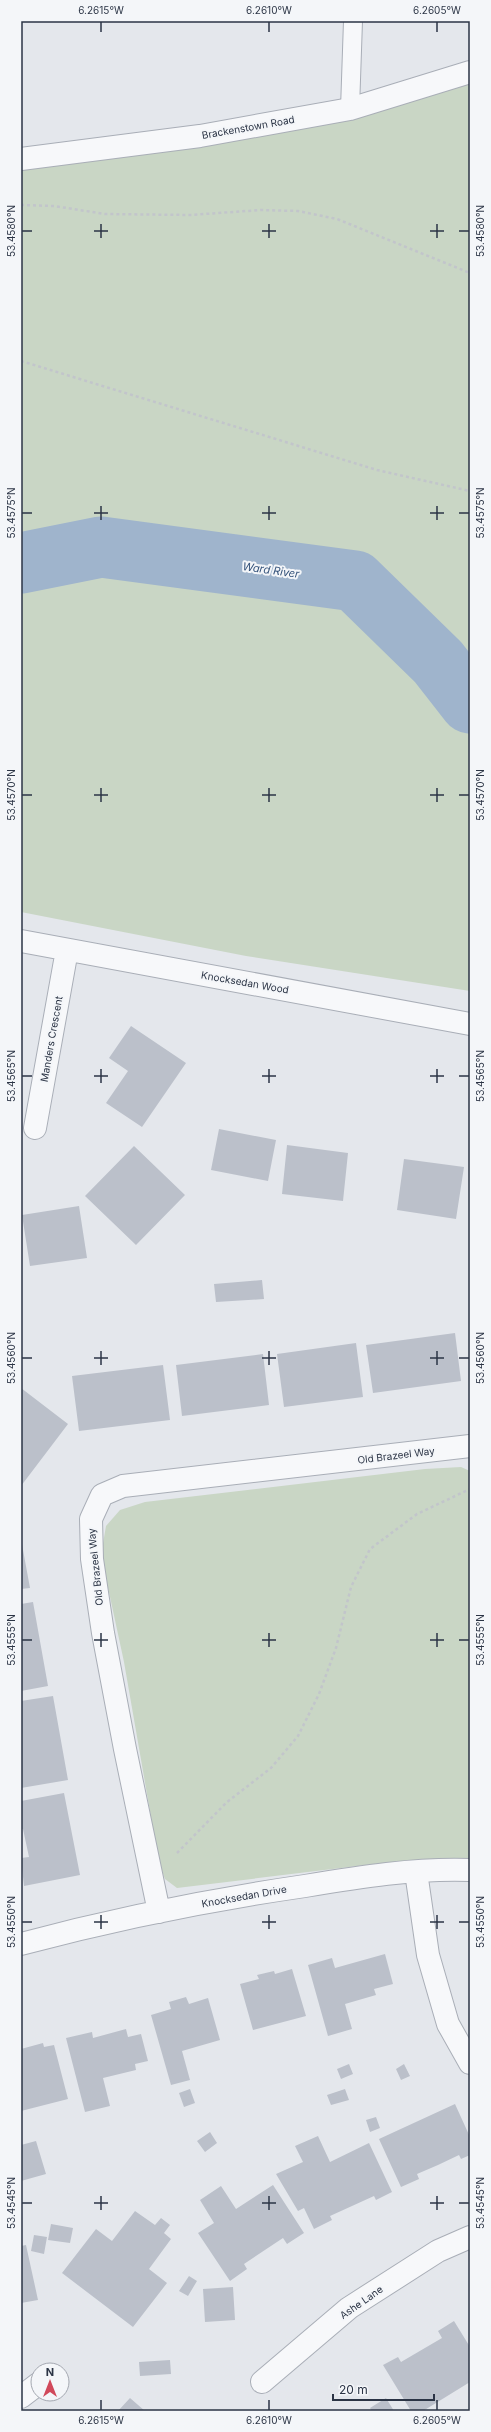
<svg xmlns="http://www.w3.org/2000/svg" width="491" height="2432" font-family="Inter,sans-serif">
  <style>
    .green { fill: #c9d6c5 }
    .lines { fill: none; stroke-linecap: round; stroke-linejoin: round }
    .river { stroke: #9fb4cc; stroke-width: 61 }
    .building { fill: #bbc0ca }
    .service-casing { stroke: #a9aeb7; stroke-width: 20 }
    .minor-casing { stroke: #a9aeb7; stroke-width: 24 }
    .tertiary-casing { stroke: #a9aeb7; stroke-width: 24 }
    .path { stroke: #c2c5cb; stroke-width: 2.5; stroke-dasharray: 3 3; stroke-linecap: butt }
    .service { stroke: #f7f8fa; stroke-width: 18 }
    .minor { stroke: #f7f8fa; stroke-width: 22 }
    .tertiary { stroke: #f7f8fa; stroke-width: 22 }
    .ticks { fill: none; stroke: #2b3445; stroke-width: 1.5 }
    .labels { text-anchor: middle; stroke-width: 4; stroke-linejoin: round; paint-order: stroke }
    .street-label { font-size: 10px; fill: #2b3445; stroke: #f4f6f9 }
    .water-label { font-size: 11px; font-style: italic; fill: #34527a; stroke: #f4f6f9 }
    .neatline { fill: none; stroke: #2b3445; stroke-width: 1.5 }
    .ticks-label { font-size: 10px; text-anchor: middle; fill: #2b3445 }
  </style>
  <rect width="100%" height="100%" fill="#e4e7ec"/>
  <!-- green -->
  <path class="green" d="M 470,70 L 470,991 L 246,956 L 21,912 L 21,159 L 329,113 Z
    M 461,1467 L 470,1471 L 470,1859 L 374,1864 L 177,1888 L 165,1879 L 159,1863 L 124,1662 L 101,1555 L 106,1526 L 120,1510 L 145,1502 L 425,1469 Z"/>
  <g class="lines">
    <!-- river -->
    <path class="river" d="M 21,563 L 101,547 L 355,581 L 438,662 L 470,703"/>
  </g>
  <!-- building -->
  <path class="building" d="M 131,1026 L 186,1063 L 142,1127 L 106,1103 L 128,1071 L 109,1058 Z
    M 219,1129 L 276,1140 L 268,1181 L 211,1170 Z
    M 287,1145 L 348,1153 L 343,1201 L 282,1194 Z
    M 134,1146 L 185,1195 L 136,1245 L 85,1196 Z
    M 404,1159 L 464,1167 L 456,1219 L 397,1210 Z
    M 79,1206 L 87,1258 L 30,1266 L 22,1215 Z
    M 262,1280 L 264,1299 L 216,1302 L 214,1284 Z
    M 455,1333 L 461,1381 L 373,1393 L 366,1345 Z
    M 356,1343 L 363,1397 L 284,1407 L 277,1354 Z
    M 263,1354 L 269,1405 L 182,1416 L 176,1365 Z
    M 163,1365 L 170,1420 L 79,1431 L 72,1376 Z
    M 21,1388 L 68,1424 L 21,1486 Z
    M 21,1539 L 30,1588 L 21,1589 Z
    M 33,1602 L 48,1686 L 21,1691 L 21,1604 Z
    M 53,1696 L 68,1780 L 21,1788 L 21,1701 Z
    M 64,1793 L 80,1875 L 24,1886 L 21,1858 L 29,1857 L 23,1829 L 21,1829 L 21,1801 Z
    M 385,1954 L 393,1984 L 374,1989 L 376,1995 L 345,2004 L 352,2029 L 328,2036 L 308,1965 L 332,1958 L 335,1968 Z
    M 292,1969 L 306,2016 L 253,2030 L 240,1984 L 259,1979 L 257,1975 L 274,1971 L 275,1974 Z
    M 186,1997 L 189,2004 L 208,1998 L 220,2040 L 182,2051 L 190,2080 L 171,2085 L 151,2015 L 171,2009 L 169,2002 Z
    M 126,2029 L 128,2037 L 141,2034 L 148,2061 L 135,2064 L 136,2070 L 103,2078 L 110,2106 L 85,2112 L 66,2038 L 92,2032 L 93,2038 Z
    M 43,2043 L 44,2047 L 54,2045 L 68,2099 L 21,2111 L 21,2049 Z
    M 349,2064 L 353,2074 L 341,2079 L 337,2069 Z
    M 404,2064 L 410,2076 L 401,2080 L 396,2069 Z
    M 190,2089 L 195,2103 L 184,2107 L 179,2093 Z
    M 345,2089 L 349,2100 L 331,2105 L 327,2095 Z
    M 455,2104 L 470,2137 L 470,2155 L 461,2159 L 459,2155 L 438,2165 L 417,2174 L 419,2179 L 401,2187 L 379,2139 Z
    M 376,2117 L 380,2128 L 370,2132 L 366,2120 Z
    M 210,2132 L 217,2143 L 205,2152 L 197,2141 Z
    M 318,2136 L 330,2162 L 369,2143 L 392,2192 L 376,2200 L 374,2196 L 330,2216 L 332,2220 L 314,2229 L 304,2208 L 298,2211 L 276,2174 L 303,2162 L 295,2146 Z
    M 36,2141 L 46,2174 L 21,2181 L 21,2145 Z
    M 273,2185 L 304,2233 L 287,2244 L 283,2238 L 244,2264 L 247,2269 L 230,2281 L 198,2233 L 214,2223 L 200,2200 L 221,2186 L 236,2209 Z
    M 135,2211 L 155,2225 L 161,2218 L 170,2225 L 164,2233 L 171,2239 L 149,2269 L 167,2283 L 133,2327 L 62,2273 L 96,2229 L 112,2241 Z
    M 51,2224 L 73,2228 L 70,2243 L 48,2240 Z
    M 34,2235 L 47,2237 L 44,2254 L 31,2251 Z
    M 26,2245 L 38,2300 L 21,2303 L 21,2246 Z
    M 189,2276 L 197,2281 L 188,2296 L 179,2291 Z
    M 233,2287 L 235,2320 L 205,2322 L 203,2289 Z
    M 454,2321 L 470,2347 L 470,2382 L 423,2411 L 411,2411 L 383,2365 L 398,2357 L 401,2362 L 442,2338 L 438,2331 Z
    M 170,2360 L 171,2374 L 140,2376 L 139,2362 Z
    M 130,2398 L 145,2411 L 118,2411 Z
    M 386,2398 L 394,2411 L 372,2411 L 370,2408 Z"/>
  <g class="lines">
    <defs>
      <path id="service" d="M 350,109 L 353,21"/>
      <path id="minor" d="M 21,941 L 470,1024
        M 35,1128 L 67,950
        M 416,1872 L 428,1955 L 448,2024 L 470,2063
        M 159,1912 L 125,1749 L 103,1633 L 92,1559 L 91,1519 L 102,1495 L 123,1486 L 470,1446
        M 21,1944 C 114,1919 209,1900 305,1886 C 359,1877 415,1868 470,1870
        M 262,2382 L 349,2308 L 438,2251 L 470,2237
        M 21,2397 L 38,2384"/>
      <path id="tertiary" d="M 21,159 L 200,136 L 350,109 L 470,72"/>
    </defs>
    <!-- service casing -->
    <use href="#service" class="service-casing"/>
    <!-- minor casing -->
    <use href="#minor" class="minor-casing"/>
    <!-- tertiary casing -->
    <use href="#tertiary" class="tertiary-casing"/>
    <!-- path -->
    <path class="path" d="M 21,205 L 54,206 L 105,214 L 190,215 L 261,210 L 298,211 L 337,219 L 470,273
      M 21,361 L 377,470 L 470,491
      M 177,1853 L 227,1802 L 271,1768 L 298,1736 L 319,1694 L 336,1648 L 351,1587 L 370,1549 L 417,1514 L 470,1489"/>
    <!-- service -->
    <use href="#service" class="service"/>
    <!-- minor -->
    <use href="#minor" class="minor"/>
    <!-- tertiary -->
    <use href="#tertiary" class="tertiary"/>
  </g>
  <!-- ticks -->
  <path class="ticks" d="M 101,22 L 101,32M 269,22 L 269,32M 437,22 L 437,32M 101,224 L 101,238M 269,224 L 269,238M 437,224 L 437,238M 22,231 L 32,231M 94,231 L 108,231M 262,231 L 276,231M 430,231 L 444,231M 459,231 L 469,231M 101,506 L 101,520M 269,506 L 269,520M 437,506 L 437,520M 22,513 L 32,513M 94,513 L 108,513M 262,513 L 276,513M 430,513 L 444,513M 459,513 L 469,513M 101,788 L 101,802M 269,788 L 269,802M 437,788 L 437,802M 22,795 L 32,795M 94,795 L 108,795M 262,795 L 276,795M 430,795 L 444,795M 459,795 L 469,795M 101,1069 L 101,1083M 269,1069 L 269,1083M 437,1069 L 437,1083M 22,1076 L 32,1076M 94,1076 L 108,1076M 262,1076 L 276,1076M 430,1076 L 444,1076M 459,1076 L 469,1076M 101,1351 L 101,1365M 269,1351 L 269,1365M 437,1351 L 437,1365M 22,1358 L 32,1358M 94,1358 L 108,1358M 262,1358 L 276,1358M 430,1358 L 444,1358M 459,1358 L 469,1358M 101,1633 L 101,1647M 269,1633 L 269,1647M 437,1633 L 437,1647M 22,1640 L 32,1640M 94,1640 L 108,1640M 262,1640 L 276,1640M 430,1640 L 444,1640M 459,1640 L 469,1640M 101,1915 L 101,1929M 269,1915 L 269,1929M 437,1915 L 437,1929M 22,1922 L 32,1922M 94,1922 L 108,1922M 262,1922 L 276,1922M 430,1922 L 444,1922M 459,1922 L 469,1922M 101,2196 L 101,2210M 269,2196 L 269,2210M 437,2196 L 437,2210M 22,2203 L 32,2203M 94,2203 L 108,2203M 262,2203 L 276,2203M 430,2203 L 444,2203M 459,2203 L 469,2203M 101,2400 L 101,2410M 269,2400 L 269,2410M 437,2400 L 437,2410"/>
  <g class="labels">
    <!-- street labels -->
    <g class="street-label">
      <text transform="translate(248 127) rotate(-10)" y="4">Brackenstown Road</text>
      <text transform="translate(245 982) rotate(10)" y="4">Knocksedan Wood</text>
      <text transform="translate(51 1039) rotate(-80)" y="4">Manders Crescent</text>
      <text transform="translate(396 1455) rotate(-7)" y="4">Old Brazeel Way</text>
      <text transform="translate(95 1567) rotate(-96)" y="4">Old Brazeel Way</text>
      <text transform="translate(244 1896) rotate(-10)" y="4">Knocksedan Drive</text>
      <text transform="translate(361 2302) rotate(-35)" y="4">Ashe Lane</text>
    </g>
    <!-- water labels -->
    <g class="water-label">
      <text transform="translate(271 570) rotate(8)" y="4">Ward River</text>
    </g>
  </g>
  <!-- border -->
  <rect width="491" height="2432" fill="none" stroke="#f4f6f9" stroke-width="44"/>
  <!-- north arrow -->
  <g transform="translate(50 2382)"><circle r="19" fill="#f4f6f9" stroke="#a4a8b1"/>
  <path d="M0-3L7 15L0 10L-7 15Z" fill="#d1495b"/>
  <text y="-6" font-size="11" font-weight="bold" text-anchor="middle" fill="#2b3445">N</text>
  </g>
  <!-- scale -->
  <path d="M333 2394v6h101v-6" fill="none" stroke="#2b3445" stroke-width="2"/>
  <text x="339" y="2394" font-size="12" fill="#2b3445" stroke="#f4f6f9" stroke-width="3" paint-order="stroke">20 m</text>
  <rect x="22" y="22" width="447" height="2388" class="neatline"/>
  <g class="ticks-label">
    <text x="101" y="14">6.2615°W</text>
    <text x="269" y="14">6.2610°W</text>
    <text x="437" y="14">6.2605°W</text>
    <text transform="translate(11 231) rotate(-90)" y="4">53.4580°N</text>
    <text transform="translate(480 231) rotate(-90)" y="4">53.4580°N</text>
    <text transform="translate(11 513) rotate(-90)" y="4">53.4575°N</text>
    <text transform="translate(480 513) rotate(-90)" y="4">53.4575°N</text>
    <text transform="translate(11 795) rotate(-90)" y="4">53.4570°N</text>
    <text transform="translate(480 795) rotate(-90)" y="4">53.4570°N</text>
    <text transform="translate(11 1076) rotate(-90)" y="4">53.4565°N</text>
    <text transform="translate(480 1076) rotate(-90)" y="4">53.4565°N</text>
    <text transform="translate(11 1358) rotate(-90)" y="4">53.4560°N</text>
    <text transform="translate(480 1358) rotate(-90)" y="4">53.4560°N</text>
    <text transform="translate(11 1640) rotate(-90)" y="4">53.4555°N</text>
    <text transform="translate(480 1640) rotate(-90)" y="4">53.4555°N</text>
    <text transform="translate(11 1922) rotate(-90)" y="4">53.4550°N</text>
    <text transform="translate(480 1922) rotate(-90)" y="4">53.4550°N</text>
    <text transform="translate(11 2203) rotate(-90)" y="4">53.4545°N</text>
    <text transform="translate(480 2203) rotate(-90)" y="4">53.4545°N</text>
    <text x="101" y="2424">6.2615°W</text>
    <text x="269" y="2424">6.2610°W</text>
    <text x="437" y="2424">6.2605°W</text>
  </g>
</svg>
